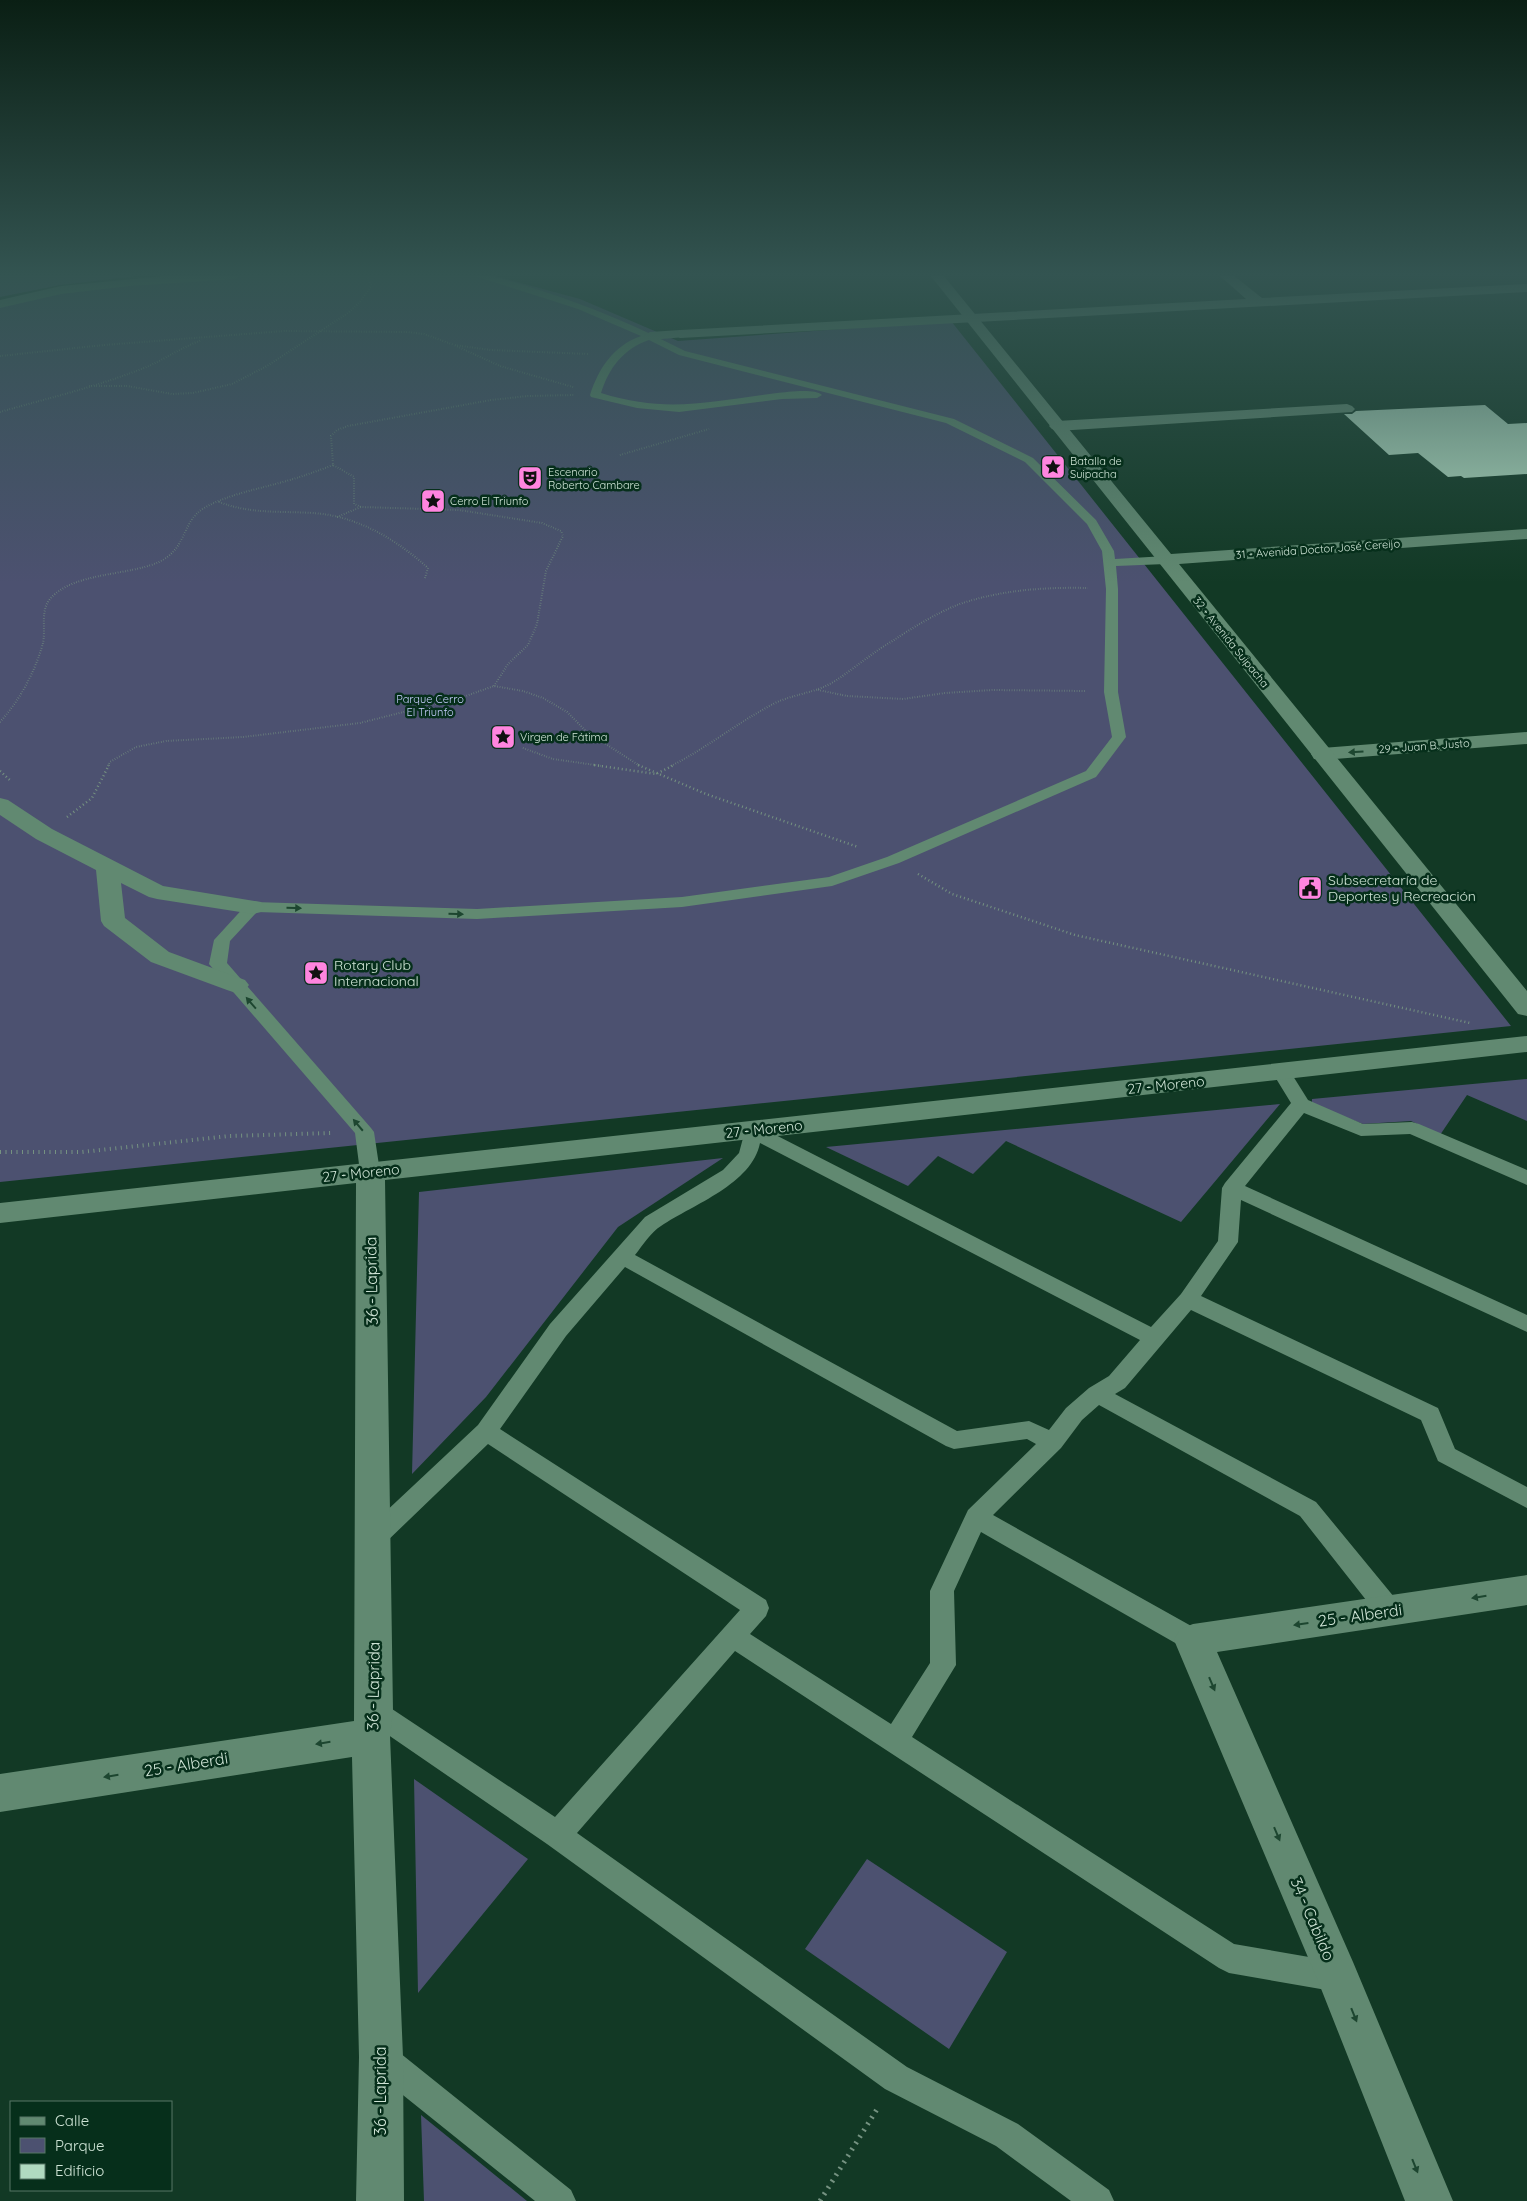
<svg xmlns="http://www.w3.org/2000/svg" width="1527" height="2201" font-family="Quicksand,sans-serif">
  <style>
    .green { fill: #4c5170 }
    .building { fill: #b0dac0 }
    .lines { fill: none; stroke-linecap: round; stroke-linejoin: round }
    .path-far3 { stroke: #759281; stroke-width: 2; stroke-dasharray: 0.5 2; stroke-linecap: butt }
    .path-far2 { stroke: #759281; stroke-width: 2.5; stroke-dasharray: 1 3; stroke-linecap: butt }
    .path-far1 { stroke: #759281; stroke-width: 4; stroke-dasharray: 1 4.5; stroke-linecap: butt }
    .path { stroke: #759281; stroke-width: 5; stroke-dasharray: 2 5.5; stroke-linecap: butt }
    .service { fill: #618971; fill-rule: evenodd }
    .pedestrian { fill: #618971; fill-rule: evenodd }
    .minor { fill: #618971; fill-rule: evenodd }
    .tertiary { fill: #618971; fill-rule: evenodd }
    .oneway { fill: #1d4630 }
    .labels { text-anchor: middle; stroke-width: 5; stroke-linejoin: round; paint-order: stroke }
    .far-poi-label { font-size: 11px; fill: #cfe4d6; stroke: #062f1b; text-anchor: start }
    .far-street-label { font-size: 11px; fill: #cfe4d6; stroke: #062f1b }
    .far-park-label { font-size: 11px; fill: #c7cefe; stroke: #062f1b }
    .poi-label { font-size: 14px; fill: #cfe4d6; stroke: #062f1b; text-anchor: start }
    .street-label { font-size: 14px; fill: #cfe4d6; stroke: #062f1b }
    .near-street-label { font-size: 16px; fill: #cfe4d6; stroke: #062f1b }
  </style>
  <rect width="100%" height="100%" fill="#123925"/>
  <!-- green -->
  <path class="green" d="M 0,275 L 145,275 L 60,285 L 0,297 Z
    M 189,275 L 491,275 L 580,299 L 678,341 L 951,321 L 1511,1026 L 0,1182 L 0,301 L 65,287 Z
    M 1527,1079 L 1527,1121 L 1467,1095 L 1440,1135 L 1411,1121 L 1363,1124 L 1312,1104 L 1312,1099 Z
    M 1280,1104 L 1181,1222 L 1006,1141 L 973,1174 L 938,1156 L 908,1186 L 826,1147 Z
    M 723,1158 L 618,1227 L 486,1397 L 412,1474 L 419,1192 Z
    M 414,1779 L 528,1859 L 418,1993 Z
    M 867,1859 L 1007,1952 L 949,2049 L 805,1949 Z
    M 421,2115 L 527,2201 L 424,2201 Z"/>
  <!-- building -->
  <path class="building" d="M 1485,405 L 1508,424 L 1527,423 L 1527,474 L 1464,478 L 1461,476 L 1448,477 L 1418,453 L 1389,455 L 1344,414 L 1352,414 L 1356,411 Z"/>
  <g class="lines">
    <!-- path-far3 -->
    <path class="path-far3" d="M 0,356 L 104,345 L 284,331 L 407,332 L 424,334 L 454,345
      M 89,386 L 127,386 L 172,394 L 193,393 L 232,384 L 267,366 L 348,313 L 360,302 L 371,286 L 367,275
      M 573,387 L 500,366 L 454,345 L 491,350 L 589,354
      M 0,412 C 45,399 92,388 136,371 C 160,363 179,348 202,340
      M 620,455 L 709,429
      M 219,502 C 250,514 280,511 313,513 C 357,516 396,539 428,568 L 425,578
      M 337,517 L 361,507
      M 494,686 L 508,664 L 528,645 L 537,624 L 546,571 L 563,536 L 561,531 L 542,523 L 459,510 L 361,507 L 354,504 L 354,477 L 333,465 L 331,436 L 337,430 L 348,426 L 491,400 L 528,396 L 575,395
      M 818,690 L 847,696 L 903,699 L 945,693 L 992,690 L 1086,691
      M 0,722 C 20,700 35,672 43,643 C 46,629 40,611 50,599 C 73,572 128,576 159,562 C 188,548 181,522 204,508 C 227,495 254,490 279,483 C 298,478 315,472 333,465
      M 523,748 L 553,759 L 602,766
      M 108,766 L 110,762 L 136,747 L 166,741 L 243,737 L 360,723 L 463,697 L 494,686 L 523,691 L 543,698 L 567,712 L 587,732 L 640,766
      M 671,766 C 707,748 738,722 775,703 C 794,694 816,693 835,681 C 855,668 873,652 894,640 C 912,628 937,613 957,605 C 999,590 1044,587 1088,588"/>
    <!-- path-far2 -->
    <path class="path-far2" d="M 594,765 L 656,774 L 674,765
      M 638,765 L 706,794 L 858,847
      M 0,771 L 11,781
      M 67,817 L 92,798 L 109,765
      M 918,874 L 952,894 L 1075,935 L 1470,1023"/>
    <!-- path-far1 -->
    <path class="path-far1" d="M 0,1152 L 82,1152 L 229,1136 L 331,1133"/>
    <!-- path -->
    <path class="path" d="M 820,2201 L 879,2106"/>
    <!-- service -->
    <path class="service" d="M 472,275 C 495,275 517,283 539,290 C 590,306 638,327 685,351 L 954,419 L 1033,458 L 1096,520 L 1114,551 L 1115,559 L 1166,556 L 1172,560 L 1166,564 L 1116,566 L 1118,589 L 1118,692 L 1126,737 L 1096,777 L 899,863 L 832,886 L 682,907 L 477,919 L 257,912 L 230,941 L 227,963 L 371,1128 L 374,1132 L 380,1172 L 377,1177 L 370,1179 L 363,1177 L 360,1172 L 355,1133 L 209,964 L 214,940 L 247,904 L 253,902 L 477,909 L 682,897 L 829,877 L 887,857 L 1086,771 L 1112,737 L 1104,692 L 1106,589 L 1102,551 L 1087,524 L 1025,462 L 946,423 L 679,355 L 649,340 C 623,349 609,368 601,393 C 668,414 710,401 777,393 C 787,392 815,388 822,395 L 817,398 L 782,399 L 679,412 L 637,408 L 591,397 L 590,395 C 599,368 613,346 641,336 L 578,309 Z
      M 1281,1066 L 1288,1068 L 1308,1100 L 1363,1124 L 1412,1122 L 1419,1124 L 1527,1170 L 1527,1185 L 1410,1134 L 1361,1136 L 1304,1113 L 1245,1186 L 1527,1315 L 1527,1332 L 1241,1200 L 1238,1242 L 1201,1296 L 1438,1408 L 1455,1449 L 1527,1487 L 1527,1508 L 1438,1461 L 1421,1420 L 1191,1310 L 1125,1388 L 1115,1394 L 1316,1502 L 1399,1603 L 1402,1611 L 1399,1619 L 1390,1622 L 1381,1619 L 1300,1516 L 1099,1405 L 1082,1420 L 1061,1448 L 993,1515 L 1202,1632 L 1206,1640 L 1202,1648 L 1193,1651 L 1184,1648 L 981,1532 L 954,1591 L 956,1665 L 912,1737 L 1234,1944 L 1338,1962 L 1348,1967 L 1353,1977 L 1348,1987 L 1338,1992 L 1229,1973 L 1219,1968 L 735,1651 L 577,1833 L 907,2067 L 1018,2124 L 1109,2190 L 1114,2201 L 1071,2201 L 996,2146 L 885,2089 L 547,1844 L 365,1719 L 361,1711 L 365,1703 L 374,1699 L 383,1703 L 555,1817 L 740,1610 L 488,1444 L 383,1545 L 374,1548 L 365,1545 L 362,1538 L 365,1531 L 478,1425 L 550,1324 L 645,1217 L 723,1170 L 739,1153 L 746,1127 L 753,1125 L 760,1127 L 1151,1327 L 1181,1294 L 1218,1241 L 1222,1188 L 1225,1183 L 1291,1103 L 1272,1072 L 1274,1068 ZM 760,1143 L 1140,1340 L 1109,1376 L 1089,1388 L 1066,1408 L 1049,1430 L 1029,1421 L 957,1431 L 635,1255 C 643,1245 651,1232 661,1226 C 694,1204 752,1184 760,1143 ZM 625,1267 L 946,1446 L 954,1449 L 1027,1439 L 1036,1444 L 968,1510 L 930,1591 L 930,1663 L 891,1724 L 750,1634 L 766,1616 L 769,1608 L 766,1600 L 500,1429 L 566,1336 Z
      M 384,2045 L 395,2049 L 571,2190 L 576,2201 L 535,2201 L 373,2071 L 369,2060 L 373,2049 Z"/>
    <!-- pedestrian -->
    <path class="pedestrian" d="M 175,275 L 241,275 L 235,279 L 129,286 L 61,294 L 0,308 L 0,300 L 61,286 Z
      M 680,330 L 687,334 L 685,337 L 650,340 L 643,336 L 650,332 Z
      M 0,798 L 8,800 L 52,829 L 163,886 L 261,902 L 265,907 L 261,912 L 253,914 L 157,899 L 149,897 L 121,883 L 125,918 L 169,952 L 245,980 L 249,985 L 245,990 L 236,993 L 227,990 L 151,962 L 104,926 L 101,921 L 96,870 L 36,839 L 0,815 Z"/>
    <!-- minor -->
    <path class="minor" d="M 1219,275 L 1233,275 L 1262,298 L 1527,284 L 1527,292 L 680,338 L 673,334 L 680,330 L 1246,299 Z
      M 1347,404 L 1352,406 L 1355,409 L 1352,412 L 1057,431 L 1052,429 L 1049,426 L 1052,423 L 1057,421 Z
      M 1527,732 L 1527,744 L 1322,760 L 1314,759 L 1311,754 L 1314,749 L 1322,748 Z
      M 1527,1036 L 1527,1052 L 385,1180 L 393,1711 L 390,1736 L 403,2057 L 404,2201 L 356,2201 L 359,2057 L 352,1757 L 0,1812 L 0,1774 L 354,1721 L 356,1183 L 0,1223 L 0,1203 Z
      M 1527,1575 L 1527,1605 L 1217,1652 L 1353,1962 L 1453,2201 L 1405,2201 L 1318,1981 L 1174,1640 L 1180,1629 L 1193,1624 Z"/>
    <!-- tertiary -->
    <path class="tertiary" d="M 930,275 L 943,275 L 1171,554 L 1527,529 L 1527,539 L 1179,564 L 1527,991 L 1527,1016 L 1518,1014 Z"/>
  </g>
  <!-- one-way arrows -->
  <defs><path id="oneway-solid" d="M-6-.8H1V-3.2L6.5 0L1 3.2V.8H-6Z" transform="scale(1.25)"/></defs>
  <g class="oneway">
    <use href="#oneway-solid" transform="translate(1356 752) rotate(176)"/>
    <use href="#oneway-solid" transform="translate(294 908) rotate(2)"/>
    <use href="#oneway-solid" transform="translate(456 914) rotate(2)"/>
    <use href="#oneway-solid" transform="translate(251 1003) rotate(-131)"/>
    <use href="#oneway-solid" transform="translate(358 1125) rotate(-130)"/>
    <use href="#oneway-solid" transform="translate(1479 1597) rotate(171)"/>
    <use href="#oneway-solid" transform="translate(1301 1624) rotate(172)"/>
    <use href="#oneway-solid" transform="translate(1212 1684) rotate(67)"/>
    <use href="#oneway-solid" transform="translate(323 1743) rotate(171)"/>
    <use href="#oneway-solid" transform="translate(111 1776) rotate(171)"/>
    <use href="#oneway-solid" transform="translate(1277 1834) rotate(67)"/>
    <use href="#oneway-solid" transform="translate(1354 2015) rotate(68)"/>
    <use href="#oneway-solid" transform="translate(1415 2166) rotate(68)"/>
  </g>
  <!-- sky -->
  <linearGradient id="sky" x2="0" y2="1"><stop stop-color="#0a1f14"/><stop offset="0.47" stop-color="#335451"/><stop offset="1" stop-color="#335451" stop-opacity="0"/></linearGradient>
  <rect width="1527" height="583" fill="url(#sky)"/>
  <!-- icons -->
  <defs>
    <symbol id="sight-square" viewBox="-11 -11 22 22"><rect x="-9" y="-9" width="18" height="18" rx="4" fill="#ff85df" stroke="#062f1b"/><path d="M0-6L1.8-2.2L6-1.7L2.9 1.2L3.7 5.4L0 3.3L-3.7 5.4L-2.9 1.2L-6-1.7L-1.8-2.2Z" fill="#111"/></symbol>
    <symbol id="theatre-square" viewBox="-11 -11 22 22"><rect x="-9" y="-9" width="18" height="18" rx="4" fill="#ff85df" stroke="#062f1b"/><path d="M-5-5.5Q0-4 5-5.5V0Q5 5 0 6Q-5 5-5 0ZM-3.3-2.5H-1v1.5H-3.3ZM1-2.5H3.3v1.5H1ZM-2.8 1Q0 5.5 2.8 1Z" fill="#111"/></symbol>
    <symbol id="civic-square" viewBox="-11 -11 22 22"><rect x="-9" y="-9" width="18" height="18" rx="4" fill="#ff85df" stroke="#062f1b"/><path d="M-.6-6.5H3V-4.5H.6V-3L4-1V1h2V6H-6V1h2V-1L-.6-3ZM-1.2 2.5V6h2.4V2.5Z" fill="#111"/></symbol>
  </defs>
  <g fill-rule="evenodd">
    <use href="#sight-square" x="1039" y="453" width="28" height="28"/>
    <use href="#theatre-square" x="516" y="464" width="28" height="28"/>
    <use href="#sight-square" x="419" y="487" width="28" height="28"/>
    <use href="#sight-square" x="489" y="723" width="28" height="28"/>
    <use href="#civic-square" x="1296" y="874" width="28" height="28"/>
    <use href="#sight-square" x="302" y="959" width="28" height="28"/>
  </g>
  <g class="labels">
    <!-- far-poi labels -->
    <g class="far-poi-label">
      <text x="1070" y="465">Batalla de<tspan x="1070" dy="13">Suipacha</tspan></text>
      <text x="548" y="476">Escenario<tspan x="548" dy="13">Roberto Cambare</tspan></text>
      <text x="450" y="505">Cerro El Triunfo</text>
      <text x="520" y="741">Virgen de Fátima</text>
    </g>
    <!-- far-street labels -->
    <g class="far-street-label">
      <text transform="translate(1318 549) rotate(-4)" y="4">31 - Avenida Doctor José Cereijo</text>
      <text transform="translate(1231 642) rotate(51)" y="4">32 - Avenida Suipacha</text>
      <text transform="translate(1424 746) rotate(-4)" y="4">29 - Juan B. Justo</text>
    </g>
    <!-- far-park labels -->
    <g class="far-park-label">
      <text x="430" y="703">Parque Cerro<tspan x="430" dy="13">El Triunfo</tspan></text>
    </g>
    <!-- poi labels -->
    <g class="poi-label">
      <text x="1328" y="885">Subsecretaría de<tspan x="1328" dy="16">Deportes y Recreación</tspan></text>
      <text x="334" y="970">Rotary Club<tspan x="334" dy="16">Internacional</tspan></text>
    </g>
    <!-- street labels -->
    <g class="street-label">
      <text transform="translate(1166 1085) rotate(-6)" y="5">27 - Moreno</text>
      <text transform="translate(764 1129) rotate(-6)" y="5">27 - Moreno</text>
      <text transform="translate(361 1173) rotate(-6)" y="5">27 - Moreno</text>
    </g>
    <!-- near-street labels -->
    <g class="near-street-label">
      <text transform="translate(371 1281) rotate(-91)" y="6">36 - Laprida</text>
      <text transform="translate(1360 1615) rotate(-8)" y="6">25 - Alberdi</text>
      <text transform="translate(373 1686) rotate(-89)" y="6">36 - Laprida</text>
      <text transform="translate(186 1764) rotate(-9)" y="6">25 - Alberdi</text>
      <text transform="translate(1313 1919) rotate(67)" y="6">34 - Cabildo</text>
      <text transform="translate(380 2091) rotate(-90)" y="6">36 - Laprida</text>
    </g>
  </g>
  <!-- legend -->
  <rect x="10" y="2101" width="162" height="90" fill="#062f1b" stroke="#567766"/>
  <rect x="20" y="2117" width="25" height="8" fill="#618971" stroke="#567766"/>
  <text x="55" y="2126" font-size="15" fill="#cfe4d6">Calle</text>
  <rect x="20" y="2138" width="25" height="15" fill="#4c5170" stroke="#567766"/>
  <text x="55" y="2151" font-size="15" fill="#cfe4d6">Parque</text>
  <rect x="20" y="2164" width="25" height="15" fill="#b0dac0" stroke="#567766"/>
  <text x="55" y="2176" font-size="15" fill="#cfe4d6">Edificio</text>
</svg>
